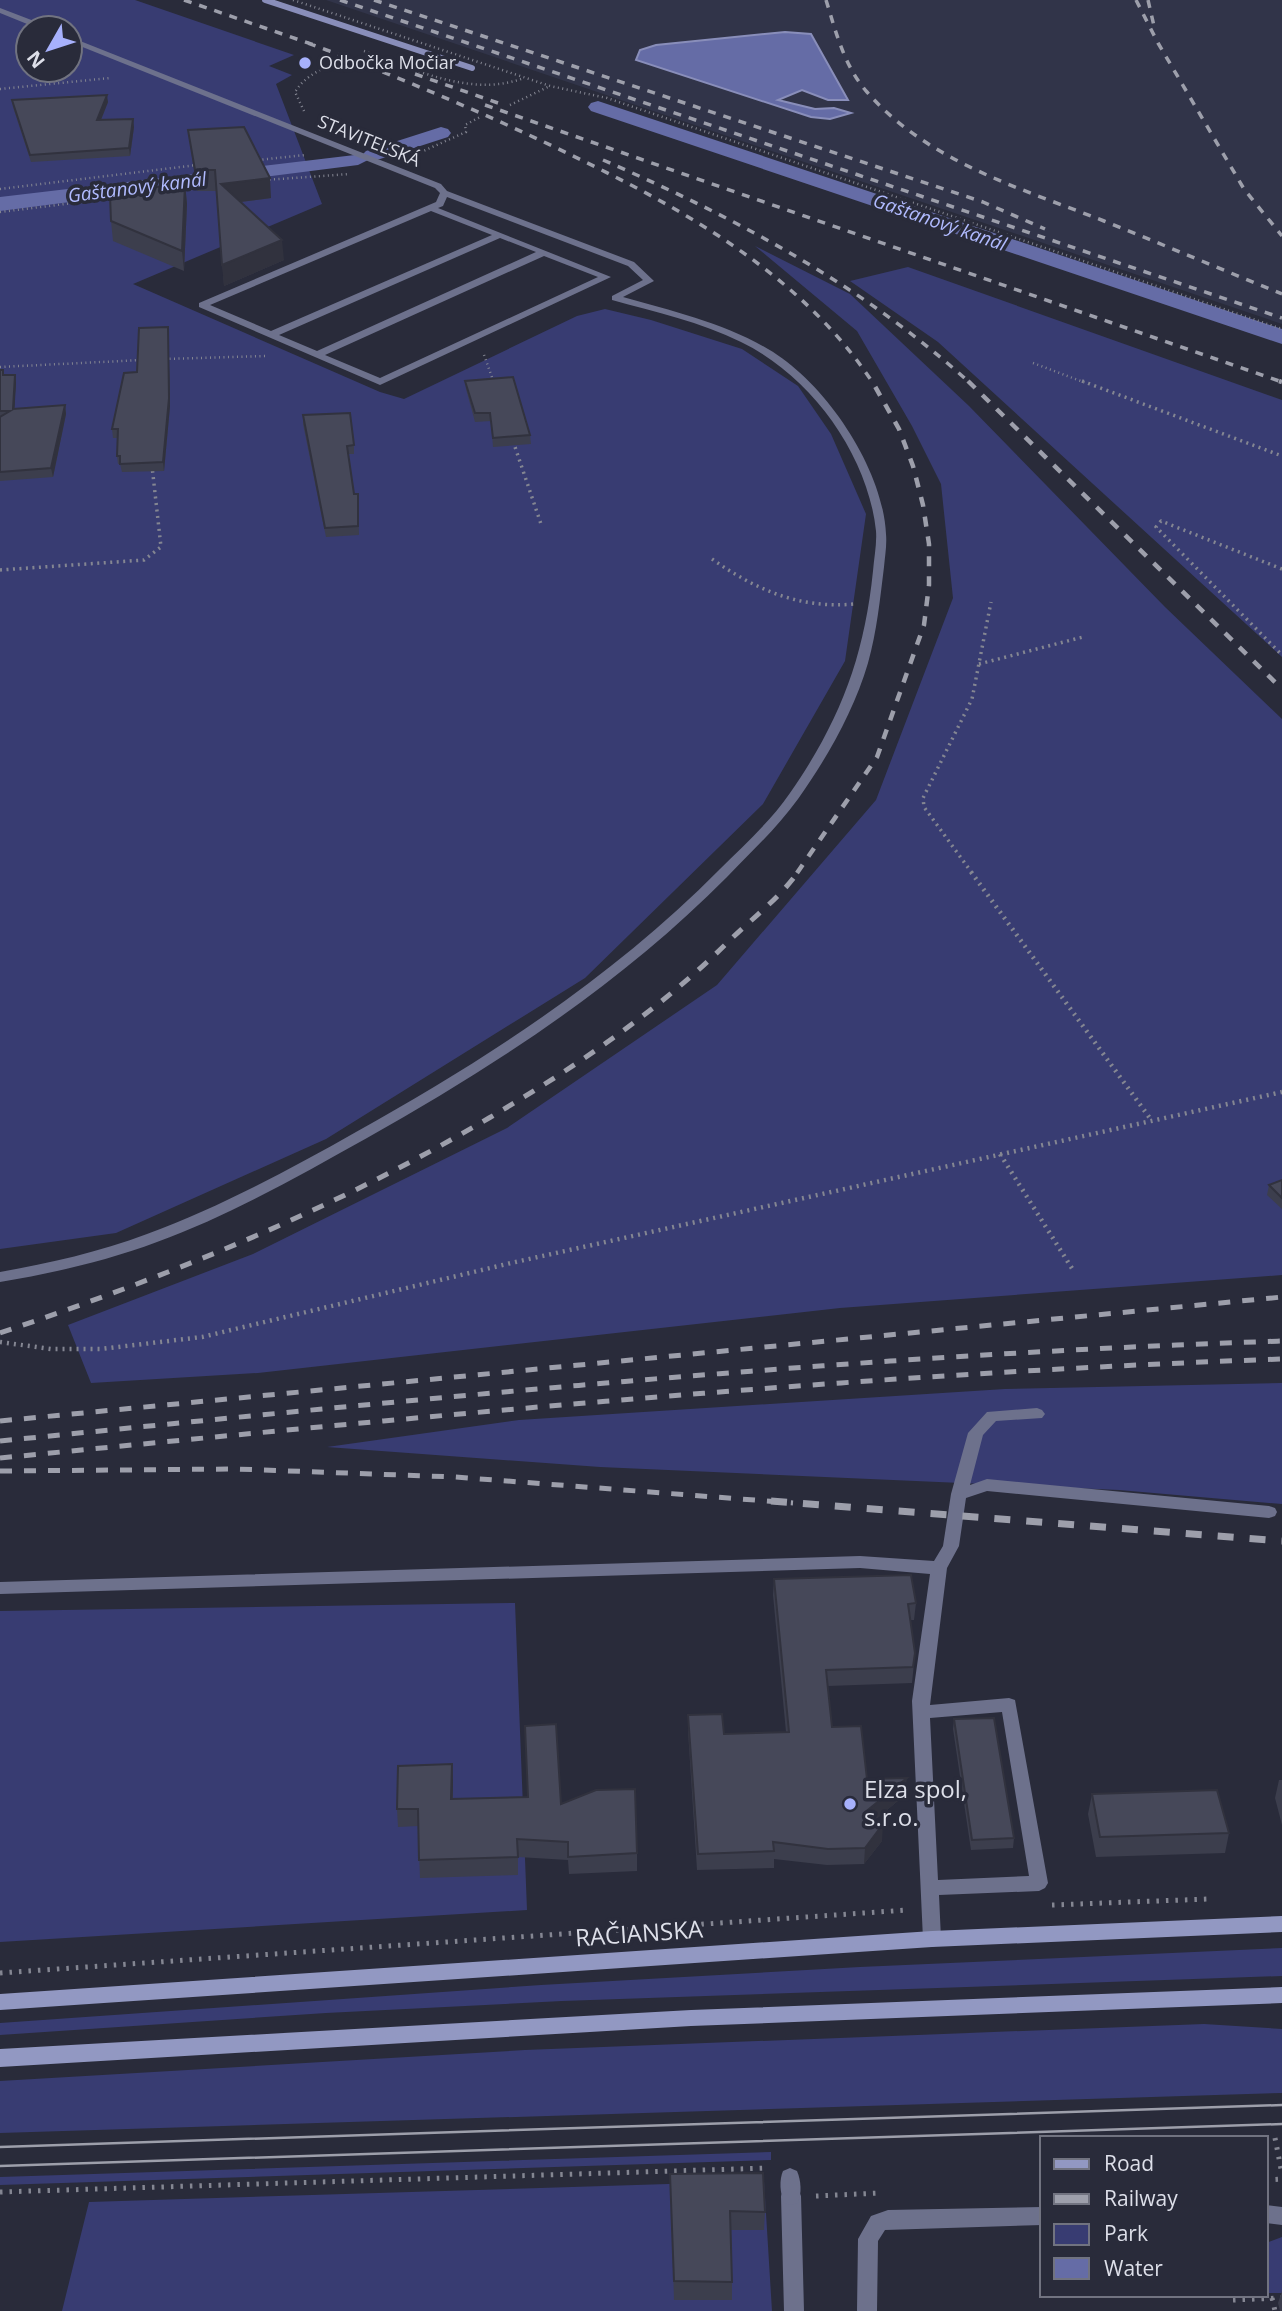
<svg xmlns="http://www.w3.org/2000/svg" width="1282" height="2311" font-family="'Open Sans',sans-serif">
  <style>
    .built { fill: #313449 }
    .green { fill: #383c72; fill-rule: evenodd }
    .water { fill: #656ca6; stroke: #898eba; stroke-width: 2 }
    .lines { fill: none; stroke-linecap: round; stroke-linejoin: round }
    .stream { stroke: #898eba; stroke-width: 6 }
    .canal { fill: #656ca6; fill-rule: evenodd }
    .path-far3 { stroke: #848692; stroke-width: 2.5; stroke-dasharray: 1 3.5; stroke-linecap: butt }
    .path-far2 { stroke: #848692; stroke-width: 3.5; stroke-dasharray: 2 4.5; stroke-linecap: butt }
    .path-far1 { stroke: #848692; stroke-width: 4.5; stroke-dasharray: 2 5; stroke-linecap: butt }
    .path { stroke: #848692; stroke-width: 5; stroke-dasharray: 2.5 7; stroke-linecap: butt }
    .lane { fill: #6d718c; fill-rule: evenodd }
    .street { fill: #6d718c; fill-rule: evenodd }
    .secondary { fill: #9298c2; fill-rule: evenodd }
    .tram { stroke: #9d9fab; stroke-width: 2.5 }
    .rail-far3 { stroke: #9d9fab; stroke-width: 3.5; stroke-dasharray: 8 8; stroke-linecap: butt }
    .rail-far2 { stroke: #9d9fab; stroke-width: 4.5; stroke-dasharray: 10 10; stroke-linecap: butt }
    .rail-far1 { stroke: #9d9fab; stroke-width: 5; stroke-dasharray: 12 12; stroke-linecap: butt }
    .rail { stroke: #9d9fab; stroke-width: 7; stroke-dasharray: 16 16; stroke-linecap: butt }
    .wall { fill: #3c3e4d }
    .shaded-wall { fill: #31323e }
    .building { fill: #464859; stroke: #31323e; stroke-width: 2 }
    .poi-dot { fill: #a7b1fc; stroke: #292b3a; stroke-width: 2.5 }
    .labels { text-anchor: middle; stroke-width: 7; stroke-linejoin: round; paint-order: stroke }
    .far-poi-label { font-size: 18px; fill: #dddfe9; stroke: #292b3a; text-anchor: start }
    .far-street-label { font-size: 18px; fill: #dddfe9; stroke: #292b3a }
    .far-water-label { font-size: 19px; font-style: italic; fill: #b0bafe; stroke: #292b3a }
    .near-poi-label { font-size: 24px; fill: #dddfe9; stroke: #292b3a; text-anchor: start }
    .near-street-label { font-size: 24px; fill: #dddfe9; stroke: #292b3a }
  </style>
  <rect width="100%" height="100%" fill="#292b3a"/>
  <!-- built -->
  <path class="built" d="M 326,0 L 1282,0 L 1282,324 Z"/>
  <!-- green -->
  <path class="green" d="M 0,0 L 135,0 L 294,55 L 269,66 L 292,75 L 276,84 L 322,204 L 133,284 L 380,392 L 404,399 L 577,316 L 605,309 L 651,320 L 742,349 L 798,386 L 831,434 L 866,514 L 845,661 L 763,804 L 585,978 L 326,1139 L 116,1233 L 0,1249 ZM 28,28 L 70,28 L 70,70 L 28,70 Z
    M 755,246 L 850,294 L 969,406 L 1165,607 L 1282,719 L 1282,1275 L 840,1308 L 258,1373 L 91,1383 L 68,1325 L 253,1254 L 507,1128 L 717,985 L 876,800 L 953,598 L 941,484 L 912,426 L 857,331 Z
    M 908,267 L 1282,400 L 1282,657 L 938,342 L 850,281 Z
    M 1282,1383 L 1282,1504 L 1119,1490 L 600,1467 L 327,1447 L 519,1420 L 1005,1389 Z
    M 515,1603 L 527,1910 L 0,1942 L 0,1611 Z
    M 1282,1948 L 1282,1976 L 562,2001 L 326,2013 L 0,2035 L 0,2023 L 541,1985 L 860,1967 Z
    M 1204,2024 L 1282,2029 L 1282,2093 L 0,2133 L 0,2081 L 525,2050 Z
    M 771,2152 L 771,2160 L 0,2185 L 0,2177 Z
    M 764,2181 L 772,2311 L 62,2311 L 89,2202 Z
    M 1282,2237 L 1282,2293 L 1266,2293 L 1266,2243 Z"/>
  <!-- water -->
  <path class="water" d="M 785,32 L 811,34 L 848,100 L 828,100 L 802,90 L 778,100 L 815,109 L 834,108 L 851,113 L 830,119 L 811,117 L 636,60 L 640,50 L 656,45 Z"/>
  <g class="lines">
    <!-- stream -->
    <path class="stream" d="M 265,0 L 472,68"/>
    <!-- canal -->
    <path class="canal" d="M 598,101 L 1282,329 L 1282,344 L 591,111 L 588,107 L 591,103 Z
      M 441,127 L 448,129 L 451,133 L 448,137 L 380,159 L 368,160 L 358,165 L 0,211 L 0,197 L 363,154 L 366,151 Z"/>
    <!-- path-far3 -->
    <path class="path-far3" d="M 293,0 L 550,86 L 607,98 L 1282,329
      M 364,51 C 414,69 471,98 524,78
      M 0,89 L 110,78
      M 510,105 L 550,86
      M 304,111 L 295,92 C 305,76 320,70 336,62
      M 412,156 L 466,132 L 465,125 L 482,116
      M 258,160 L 305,155
      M 265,180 L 350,174
      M 0,189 L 197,165
      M 182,190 L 201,188
      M 0,212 L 114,198
      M 484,355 L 494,383
      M 165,359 L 265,356
      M 1033,363 L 1086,383
      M 0,367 L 142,360"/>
    <!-- path-far2 -->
    <path class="path-far2" d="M 1082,381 L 1282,456
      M 513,441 L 542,527
      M 712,559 C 756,590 800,609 854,604
      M 1282,569 L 1161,521 L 1156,527 L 1282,655
      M 0,570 L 144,560 L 161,547 L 152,466
      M 979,664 L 1083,637
      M 972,873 L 924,807 L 923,798 L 972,699 L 991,602"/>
    <!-- path-far1 -->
    <path class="path-far1" d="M 971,872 L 1152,1121
      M 1000,1154 L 1073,1270
      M 0,1342 L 51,1349 L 101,1349 L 202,1337 L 511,1263 L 1282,1092"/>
    <!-- path -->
    <path class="path" d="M 1052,1905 L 1208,1899
      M 0,1973 L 907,1910
      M 1275,2138 L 1282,2174
      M 1266,2180 L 1282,2179
      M 0,2192 L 769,2168
      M 816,2196 L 880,2193
      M 1272,2298 L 1275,2311
      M 1233,2300 L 1282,2298"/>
    <!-- lane -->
    <path class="lane" d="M 0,8 L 47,26 L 48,28 L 37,28 L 0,13 Z
      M 70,37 L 441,184 L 447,191 L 634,262 L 654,281 L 623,297 C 672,311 724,323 768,349 C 825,382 883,468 886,534 C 887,545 885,556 884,567 C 880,599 877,631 868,663 C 854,711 827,758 798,799 C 777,828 751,852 727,877 C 622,983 497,1065 367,1138 C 299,1176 230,1215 157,1242 C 106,1261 54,1273 0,1282 L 0,1272 C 50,1263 99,1252 147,1234 C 220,1207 289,1170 356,1132 C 487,1059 613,977 719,870 C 744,845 770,822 790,793 C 840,721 864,658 873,571 C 874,558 877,544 876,531 C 868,454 810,375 741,342 C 701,322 655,312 612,300 L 612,296 L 643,280 L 628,266 L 447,197 L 443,206 L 438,208 L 611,277 L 380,385 L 199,307 L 199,303 L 436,202 L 440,193 L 435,188 L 70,42 ZM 431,211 L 492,235 L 271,331 L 210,305 ZM 500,238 L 536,252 L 317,351 L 279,335 ZM 544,256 L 598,277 L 380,378 L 325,355 Z
      M 1037,1408 L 1042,1410 L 1045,1414 L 1042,1418 L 996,1421 L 983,1435 L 970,1485 L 987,1479 L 1269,1506 L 1275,1508 L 1277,1512 L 1275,1516 L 1269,1518 L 987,1491 L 966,1498 L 959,1546 L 947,1568 L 930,1705 L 1009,1698 L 1015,1700 L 1048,1883 L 1045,1888 L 1039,1891 L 939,1895 L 941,1939 L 939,1945 L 932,1947 L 925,1945 L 923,1939 L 912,1701 L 930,1574 L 860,1568 L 0,1594 L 0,1582 L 860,1556 L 934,1561 L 943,1546 L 951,1494 L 968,1433 L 987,1412 ZM 1002,1712 L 1029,1876 L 938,1880 L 930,1718 Z
      M 791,2187 L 798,2189 L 801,2196 L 804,2311 L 784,2311 L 781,2196 L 784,2189 Z
      M 1266,2205 L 1282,2207 L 1282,2225 L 1266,2223 Z
      M 1042,2207 L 1042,2225 L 885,2230 L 878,2241 L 877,2311 L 857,2311 L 858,2239 L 871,2216 L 888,2210 Z"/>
    <!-- street -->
    <path class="street" d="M 790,2168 L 797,2171 C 801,2180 802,2193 798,2203 L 791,2205 L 784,2203 C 780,2193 779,2180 783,2171 Z"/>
    <!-- secondary -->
    <path class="secondary" d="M 1282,1916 L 1282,1932 L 932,1947 L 0,2010 L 0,1994 L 932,1931 Z
      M 1282,1987 L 1282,2003 L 691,2026 L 0,2067 L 0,2049 L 691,2010 Z"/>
    <!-- tram -->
    <path class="tram" d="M 0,2147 L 1282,2105
      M 0,2166 L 1282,2124"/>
    <!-- rail-far3 -->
    <path class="rail-far3" d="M 184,0 L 317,46
      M 340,0 L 1282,318
      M 374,0 L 983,202 L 1045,229
      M 826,0 C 836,32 844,66 867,92 C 928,162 1020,188 1104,221 C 1164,245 1223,270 1282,294
      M 1136,0 L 1158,43 L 1244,189 L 1282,236
      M 1148,0 L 1154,26
      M 308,43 C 396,76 482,112 567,153 C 683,209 800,273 873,383
      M 415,74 L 498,103
      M 485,105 L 1282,382
      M 603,160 C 736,218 862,285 970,383"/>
    <!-- rail-far2 -->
    <path class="rail-far2" d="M 968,381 L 1282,689
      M 1279,381 L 1282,382
      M 797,873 L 877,757 L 924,625 L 929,585 L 929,544 L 923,505 L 913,466 L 899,429 L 872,381"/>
    <!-- rail-far1 -->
    <path class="rail-far1" d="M 0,1333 C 171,1275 333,1210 489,1118 C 574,1068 657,1012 727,943 C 750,920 780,898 798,872
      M 0,1421 L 1282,1297
      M 0,1441 C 427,1398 853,1355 1282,1341
      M 0,1458 C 427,1416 853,1374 1282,1359
      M 0,1471 L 236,1469 L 455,1477 L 793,1503"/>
    <!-- rail -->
    <path class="rail" d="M 771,1501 L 1282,1541"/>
  </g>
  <!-- wall -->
  <path class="wall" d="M 12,100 L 108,102 L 101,120 L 134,127 L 130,156 L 31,162 L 13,107 Z
    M 188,130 L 271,198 L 241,202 L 284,260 L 224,286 L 217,191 L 197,191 Z
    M 185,184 L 187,204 L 184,271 L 113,241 L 111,221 L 146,192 L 146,188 Z
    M 168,327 L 170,406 L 164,471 L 122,472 L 120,464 L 118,464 L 117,456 L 118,438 L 113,438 L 112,429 L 137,372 Z
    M 0,370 L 3,375 L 15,375 L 16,383 L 14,409 L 65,405 L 66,414 L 53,477 L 0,481 Z
    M 465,381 L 530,435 L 531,444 L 493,447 L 491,421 L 475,422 L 466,389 Z
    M 303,415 L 354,445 L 354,454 L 348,454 L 354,494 L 358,494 L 359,535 L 326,537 L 303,424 Z
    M 1282,1180 L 1282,1209 L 1267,1195 L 1269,1185 Z
    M 774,1579 L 916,1603 L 914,1620 L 910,1620 L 915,1653 L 912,1683 L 828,1686 L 832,1727 L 867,1779 L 905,1795 L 875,1820 L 882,1841 L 864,1864 L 827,1865 L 774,1859 L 774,1868 L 697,1870 L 688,1731 L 688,1715 L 724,1734 L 786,1732 L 773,1595 Z
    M 954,1719 L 1014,1838 L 1013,1848 L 971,1850 L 953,1729 Z
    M 452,1764 L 453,1782 L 453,1799 L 561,1804 L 637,1853 L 637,1871 L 569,1874 L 568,1860 L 518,1857 L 518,1875 L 420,1878 L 418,1826 L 398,1827 L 397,1809 Z
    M 1279,1780 L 1282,1780 L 1282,1825 L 1275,1798 Z
    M 1092,1794 L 1229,1833 L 1225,1853 L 1096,1857 L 1088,1814 Z
    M 670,2174 L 765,2212 L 764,2230 L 731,2230 L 732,2282 L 732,2300 L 674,2300 Z
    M 1282,2291 L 1282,2311 L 1280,2311 L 1278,2303 Z"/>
  <!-- shaded-wall -->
  <path class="shaded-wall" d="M 107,95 L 108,102 L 98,127 L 97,120 Z
    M 133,119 L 134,127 L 130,156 L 129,148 Z
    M 270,178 L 271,198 L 223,204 L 221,184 Z
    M 185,184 L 187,204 L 184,271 L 182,251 Z
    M 282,240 L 284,260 L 224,286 L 222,265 Z
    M 168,327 L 170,406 L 164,471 L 163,462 Z
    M 15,375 L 16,383 L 14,418 L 13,409 Z
    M 65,405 L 66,414 L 53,477 L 51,468 Z
    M 452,1764 L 453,1782 L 452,1817 L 451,1799 Z
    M 907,1778 L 905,1795 L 863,1830 L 864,1813 Z
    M 883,1824 L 882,1841 L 864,1864 L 865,1848 Z"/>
  <!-- building -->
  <path class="building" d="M 107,95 L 97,120 L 133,119 L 129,148 L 30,155 L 12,100 Z
    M 244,127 L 270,178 L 221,184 L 282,240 L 222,265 L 215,170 L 195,170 L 188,130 Z
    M 185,184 L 182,251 L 111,221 L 110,195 L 147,192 L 146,188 Z
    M 168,327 L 169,398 L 163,462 L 120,464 L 120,456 L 117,456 L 118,429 L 112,429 L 124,373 L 137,372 L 139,328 Z
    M 0,370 L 3,370 L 3,375 L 15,375 L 13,409 L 65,405 L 51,468 L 0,472 L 0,417 L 10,411 L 0,411 Z
    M 513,377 L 530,435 L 493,438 L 490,413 L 475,413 L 465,381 Z
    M 350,413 L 354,445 L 347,446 L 354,494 L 358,494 L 358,526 L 325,528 L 303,415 Z
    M 1282,1180 L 1282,1198 L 1269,1185 Z
    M 911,1575 L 916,1603 L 908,1604 L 915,1653 L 913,1667 L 826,1670 L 832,1727 L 861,1726 L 867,1779 L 907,1778 L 864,1813 L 883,1824 L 865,1848 L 828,1849 L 773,1842 L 774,1851 L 698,1854 L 688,1715 L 722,1714 L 724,1734 L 789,1732 L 774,1579 Z
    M 994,1718 L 1014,1838 L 972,1840 L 954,1719 Z
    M 556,1724 L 561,1804 L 596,1790 L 635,1789 L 637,1853 L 568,1857 L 568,1842 L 517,1839 L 518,1857 L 419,1860 L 418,1809 L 397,1809 L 398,1766 L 452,1764 L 451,1799 L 528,1797 L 525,1726 Z
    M 1217,1790 L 1229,1833 L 1100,1837 L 1092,1794 Z
    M 763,2173 L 765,2212 L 730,2211 L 732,2282 L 674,2281 L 670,2174 Z"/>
  <!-- markers -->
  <g class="poi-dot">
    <circle cx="305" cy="63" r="7"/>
    <circle cx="850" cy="1804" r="7"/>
  </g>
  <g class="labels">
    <!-- far-poi labels -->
    <g class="far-poi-label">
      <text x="319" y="69">Odbočka Močiar</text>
    </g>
    <!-- far-street labels -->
    <g class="far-street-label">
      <text transform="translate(369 141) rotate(22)" y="6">STAVITEĽSKÁ</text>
    </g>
    <!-- far-water labels -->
    <g class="far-water-label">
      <text transform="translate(137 187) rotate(-7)" y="7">Gaštanový kanál</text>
      <text transform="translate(940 222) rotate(19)" y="7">Gaštanový kanál</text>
    </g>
    <!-- near-poi labels -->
    <g class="near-poi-label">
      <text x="864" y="1798">Elza spol,<tspan x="864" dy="28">s.r.o.</tspan></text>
    </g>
    <!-- near-street labels -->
    <g class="near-street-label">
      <text transform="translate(639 1934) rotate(-4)" y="8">RAČIANSKA</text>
    </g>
  </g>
  <!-- legend -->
  <rect x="1040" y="2136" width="228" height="161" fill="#292b3a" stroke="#717380" stroke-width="2"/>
  <rect x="1054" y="2159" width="35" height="10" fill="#9298c2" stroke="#717380" stroke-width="2"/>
  <text x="1104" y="2171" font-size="21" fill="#dddfe9">Road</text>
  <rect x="1054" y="2194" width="35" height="10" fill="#9d9fab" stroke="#717380" stroke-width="2"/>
  <text x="1104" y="2206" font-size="21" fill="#dddfe9">Railway</text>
  <rect x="1054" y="2224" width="35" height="21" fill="#383c72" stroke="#717380" stroke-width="2"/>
  <text x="1104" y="2241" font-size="21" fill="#dddfe9">Park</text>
  <rect x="1054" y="2258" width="35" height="21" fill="#656ca6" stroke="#717380" stroke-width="2"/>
  <text x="1104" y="2276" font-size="21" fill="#dddfe9">Water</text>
  <!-- north arrow -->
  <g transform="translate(49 49) rotate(231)"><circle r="33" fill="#292b3a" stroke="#717380" stroke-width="2"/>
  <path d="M0-5L12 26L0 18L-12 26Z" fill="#a7b1fc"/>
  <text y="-10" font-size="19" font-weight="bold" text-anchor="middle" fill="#dddfe9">N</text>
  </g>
</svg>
